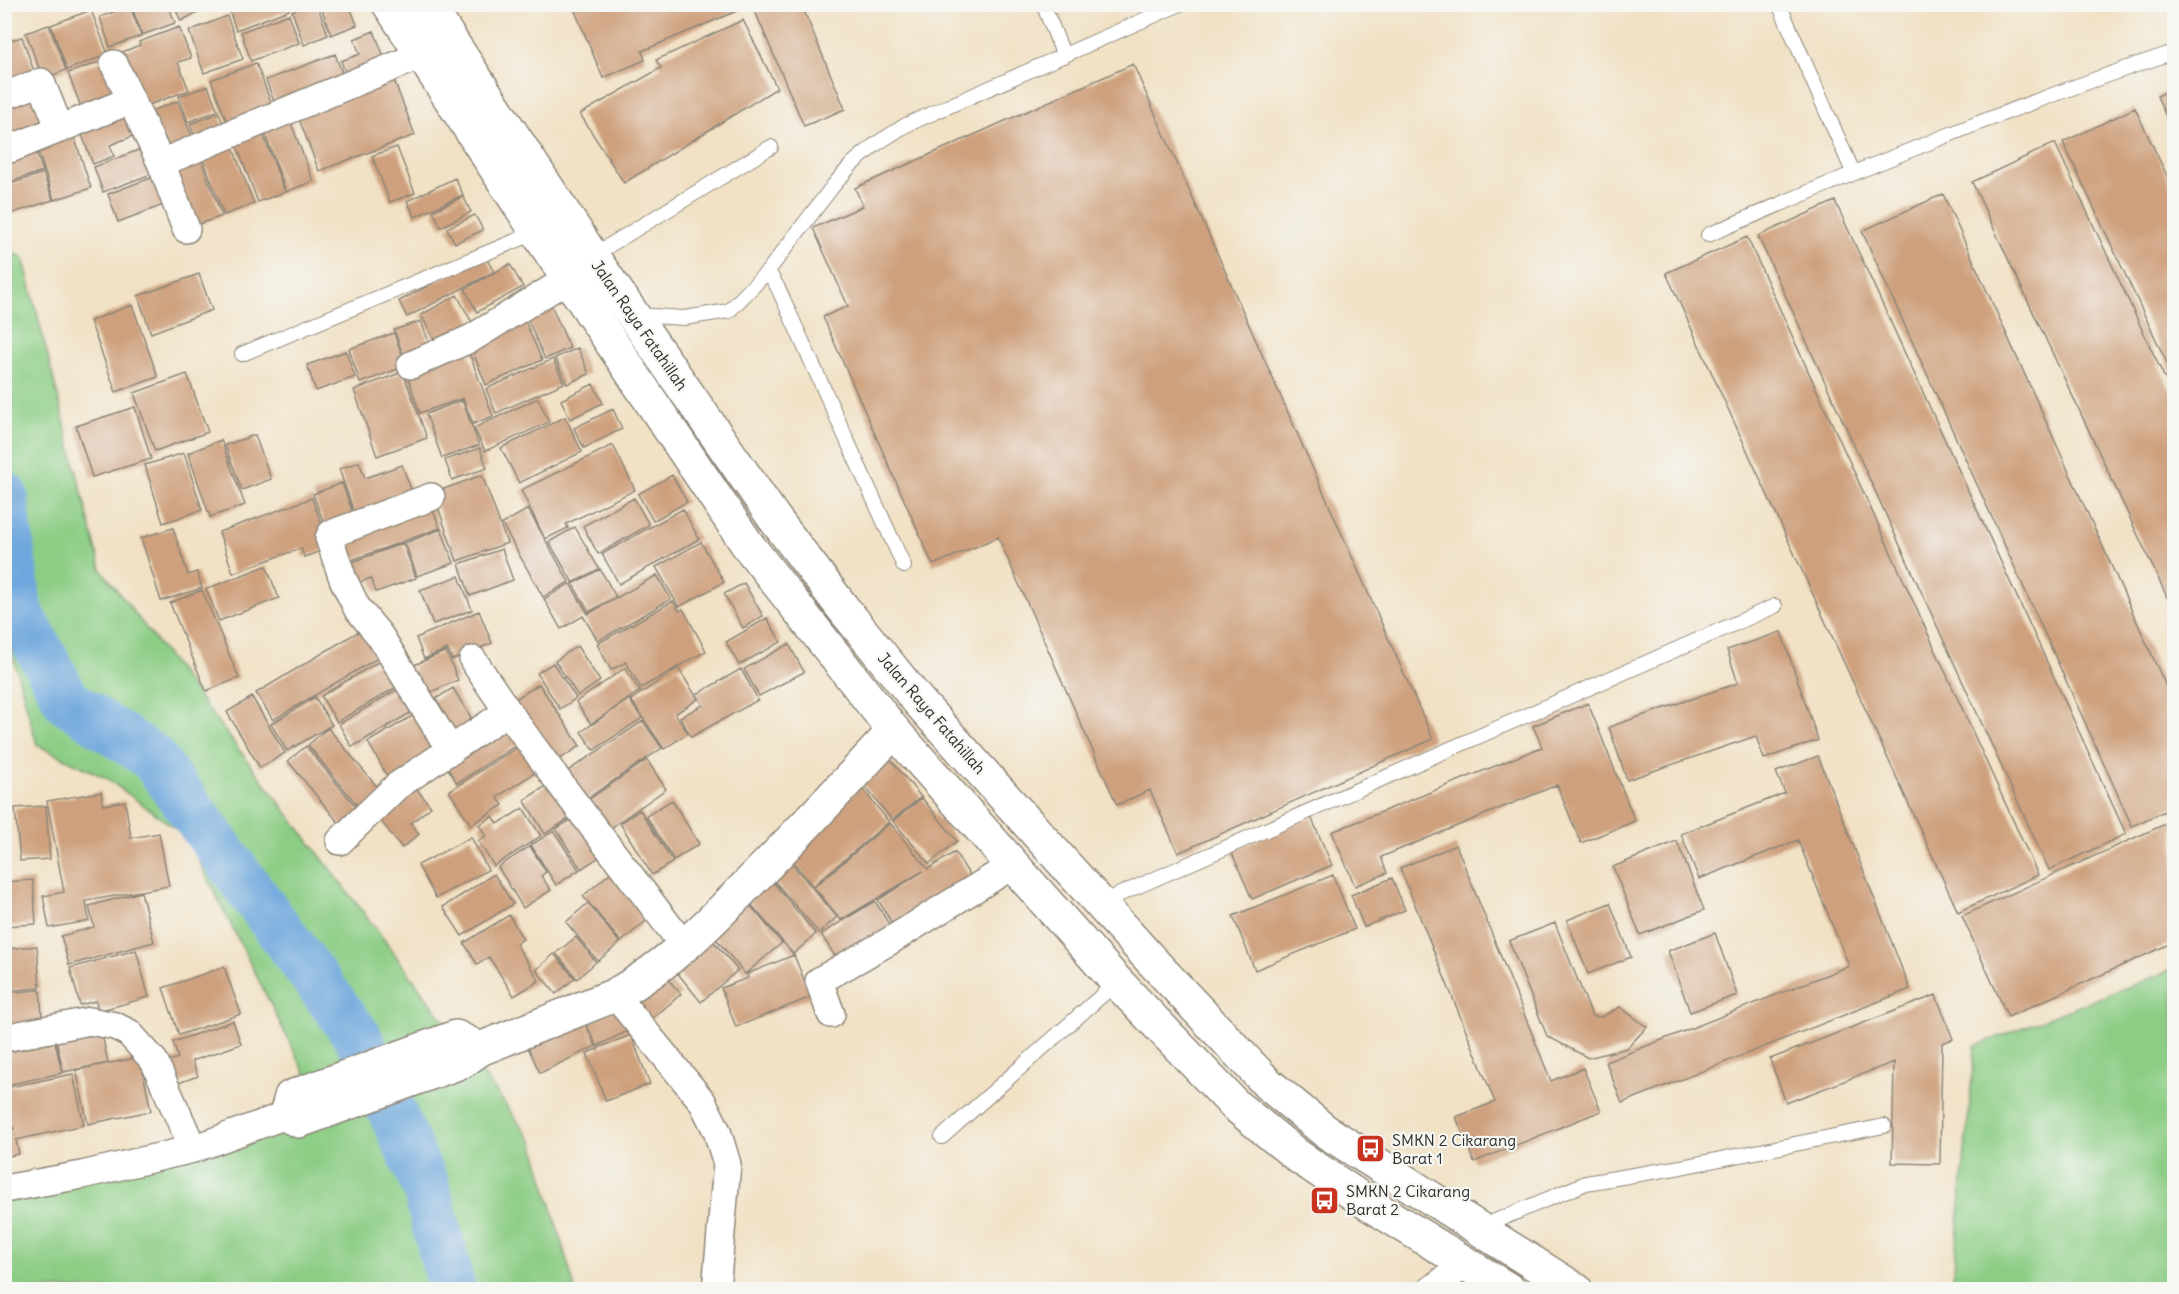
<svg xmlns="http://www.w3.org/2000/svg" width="2179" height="1294" font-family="Delius,sans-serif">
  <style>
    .green { fill: #8ccd85; stroke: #5c7c58; stroke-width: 1.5 }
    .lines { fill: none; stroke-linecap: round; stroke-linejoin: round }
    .river { stroke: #6ea7dd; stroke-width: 48 }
    .building { fill: #cea07d }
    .service-casing { stroke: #8e8678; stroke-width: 16 }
    .minor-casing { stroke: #8e8678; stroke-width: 30 }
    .tertiary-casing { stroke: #8e8678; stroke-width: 36 }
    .trunk-casing { stroke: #8e8678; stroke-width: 36 }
    .service { stroke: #fff; stroke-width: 14 }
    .minor { stroke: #fff; stroke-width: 27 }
    .tertiary { stroke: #fff; stroke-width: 33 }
    .trunk { stroke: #fff; stroke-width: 33 }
    .labels { text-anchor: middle; stroke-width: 4.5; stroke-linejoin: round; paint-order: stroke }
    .street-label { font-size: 16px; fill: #2b2b2b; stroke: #f6f6f2 }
    .poi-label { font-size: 16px; fill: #2b2b2b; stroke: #f6f6f2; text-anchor: start }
  </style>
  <rect width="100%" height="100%" fill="#f6f6f2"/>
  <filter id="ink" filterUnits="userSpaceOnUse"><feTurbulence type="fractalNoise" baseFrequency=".0167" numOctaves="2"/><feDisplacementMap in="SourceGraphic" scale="12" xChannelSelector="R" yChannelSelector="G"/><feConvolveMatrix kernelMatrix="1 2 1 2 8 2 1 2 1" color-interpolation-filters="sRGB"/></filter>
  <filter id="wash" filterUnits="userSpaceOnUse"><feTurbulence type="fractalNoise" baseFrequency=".008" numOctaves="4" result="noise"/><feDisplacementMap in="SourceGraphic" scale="24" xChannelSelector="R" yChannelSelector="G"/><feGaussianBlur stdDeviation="1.35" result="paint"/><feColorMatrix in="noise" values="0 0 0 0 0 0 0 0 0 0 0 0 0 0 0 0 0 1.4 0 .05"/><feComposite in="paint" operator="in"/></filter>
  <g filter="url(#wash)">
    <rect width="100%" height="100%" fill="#f1e1c5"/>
    <!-- green -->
    <path class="green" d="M 4,250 L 23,257 L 101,569 L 379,933 L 533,1142 L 575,1289 L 5,1289 L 5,1202 L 322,1107 L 187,837 L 106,778 L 37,745 L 5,627 Z
      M 2174,969 L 2174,1289 L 1952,1289 L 1975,1046 Z"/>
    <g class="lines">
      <!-- river -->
      <path class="river" d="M 4,495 L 18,610 L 67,701 L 152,757 L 358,1037 L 426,1187 L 452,1290"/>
    </g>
    <g id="blocks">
      <!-- building -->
      <path class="building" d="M 168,4 L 175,23 L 142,35 L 131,5 Z
        M 173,4 L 213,4 L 181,21 Z
        M 227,4 L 287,4 L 289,10 L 236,30 Z
        M 310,4 L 317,4 L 328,35 L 304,45 L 292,11 Z
        M 320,4 L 349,4 L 357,25 L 331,35 Z
        M 572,4 L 737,4 L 739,10 L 642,51 L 645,60 L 603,78 Z
        M 752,4 L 801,4 L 845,109 L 804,126 Z
        M 130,6 L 141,36 L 110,47 L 100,17 Z
        M 91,10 L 108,54 L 67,70 L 51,25 Z
        M 289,14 L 299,43 L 251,61 L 241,32 Z
        M 227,16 L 243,59 L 204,73 L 189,31 Z
        M 743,20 L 777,88 L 624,183 L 580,114 L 661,68 L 656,60 Z
        M 49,25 L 66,70 L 43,79 L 26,33 Z
        M 179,27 L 191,58 L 178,62 L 189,90 L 138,109 L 117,54 L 140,45 L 139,42 Z
        M 374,31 L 387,65 L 348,80 L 341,61 L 360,54 L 354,39 Z
        M 22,37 L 35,74 L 4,84 L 4,42 Z
        M 335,54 L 345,81 L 276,107 L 266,80 Z
        M 108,59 L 122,98 L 83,112 L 68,73 Z
        M 256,63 L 274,110 L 229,127 L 211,80 Z
        M 1133,64 L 1433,739 L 1178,853 L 1150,790 L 1117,805 L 998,537 L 933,565 L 823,317 L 848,306 L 813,228 L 863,206 L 855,188 Z
        M 392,75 L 415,135 L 319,171 L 296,111 Z
        M 40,84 L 55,123 L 8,138 L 4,129 L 4,100 Z
        M 208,86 L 218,111 L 188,122 L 179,96 Z
        M 2174,88 L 2174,135 L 2157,96 Z
        M 178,101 L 195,145 L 159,159 L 143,114 Z
        M 126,104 L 138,134 L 110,145 L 114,156 L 93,164 L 78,124 Z
        M 2135,108 L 2174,191 L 2174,378 L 2063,142 Z
        M 219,113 L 227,134 L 197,144 L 190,124 Z
        M 288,115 L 313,181 L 286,192 L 262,125 Z
        M 260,126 L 285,192 L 258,202 L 233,136 Z
        M 72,130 L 91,188 L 54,200 L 35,142 Z
        M 230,140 L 254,204 L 224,215 L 200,151 Z
        M 2055,143 L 2174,398 L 2174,612 L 1972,182 Z
        M 33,144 L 43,171 L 4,184 L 4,154 Z
        M 397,147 L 415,193 L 390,202 L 372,156 Z
        M 144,148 L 154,173 L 103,192 L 94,167 Z
        M 198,152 L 222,216 L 188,228 L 164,165 Z
        M 43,173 L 53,200 L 4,216 L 4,186 Z
        M 156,176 L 166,204 L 118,222 L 108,194 Z
        M 455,178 L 463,195 L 415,217 L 407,201 Z
        M 1943,194 L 2174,704 L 2174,807 L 2132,826 L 1862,231 Z
        M 463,196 L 471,212 L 441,227 L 433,211 Z
        M 1835,201 L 2126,834 L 2049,870 L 1758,236 Z
        M 475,215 L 483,230 L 455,243 L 447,228 Z
        M 1747,237 L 2038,875 L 1958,912 L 1666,273 Z
        M 485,256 L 494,272 L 407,317 L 399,301 Z
        M 510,264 L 523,287 L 477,312 L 465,289 Z
        M 199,274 L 212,310 L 151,333 L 138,296 Z
        M 457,295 L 476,330 L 440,350 L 421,315 Z
        M 548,298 L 570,348 L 545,359 L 523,309 Z
        M 132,305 L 158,377 L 116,392 L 90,321 Z
        M 521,312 L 542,360 L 486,385 L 470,345 Z
        M 421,321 L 433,354 L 406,363 L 394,330 Z
        M 394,333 L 406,366 L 360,383 L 349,349 Z
        M 466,345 L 493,416 L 473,424 L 463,398 L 420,413 L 405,369 Z
        M 578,348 L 589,374 L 567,384 L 555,358 Z
        M 346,351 L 355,377 L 316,391 L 307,365 Z
        M 553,359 L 564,383 L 496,413 L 486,389 Z
        M 403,372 L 427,438 L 377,456 L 354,390 Z
        M 187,374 L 208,432 L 155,451 L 134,393 Z
        M 593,384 L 603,403 L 570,419 L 561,400 Z
        M 538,398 L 549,422 L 485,451 L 474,428 Z
        M 462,400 L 479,445 L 442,458 L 426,414 Z
        M 135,407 L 151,459 L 92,477 L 76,426 Z
        M 613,409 L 622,429 L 584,448 L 574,428 Z
        M 565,417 L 582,452 L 519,483 L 501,448 Z
        M 255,435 L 271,479 L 242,490 L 225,445 Z
        M 221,440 L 245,505 L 210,517 L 188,453 Z
        M 613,445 L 635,490 L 566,524 L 568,528 L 545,539 L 521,490 Z
        M 480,448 L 487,468 L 452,480 L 445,460 Z
        M 184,453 L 202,510 L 163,523 L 145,465 Z
        M 359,462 L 365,478 L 402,465 L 415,500 L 357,521 L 339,469 Z
        M 482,475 L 507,543 L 457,561 L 433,493 Z
        M 672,475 L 687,502 L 653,521 L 638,494 Z
        M 342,483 L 356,522 L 327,532 L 313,494 Z
        M 312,498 L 330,548 L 304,557 L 301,548 L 233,573 L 219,532 Z
        M 634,498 L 649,525 L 598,554 L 583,526 Z
        M 429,500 L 440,528 L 341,564 L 330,536 Z
        M 528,509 L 569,582 L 543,597 L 502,524 Z
        M 683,509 L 699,539 L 619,584 L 602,554 Z
        M 575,527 L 599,569 L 573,583 L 549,542 Z
        M 173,528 L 188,575 L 197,572 L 202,588 L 161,601 L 141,538 Z
        M 441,529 L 454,563 L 417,576 L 405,543 Z
        M 701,542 L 724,582 L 679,607 L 656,567 Z
        M 403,543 L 416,578 L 376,592 L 371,578 L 349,586 L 342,566 Z
        M 502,549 L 513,580 L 470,596 L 459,564 Z
        M 266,566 L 279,598 L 219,621 L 206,589 Z
        M 600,569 L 616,597 L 589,612 L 573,584 Z
        M 657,575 L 671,599 L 598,641 L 583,616 L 561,629 L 544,599 L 569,584 L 571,585 L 588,614 Z
        M 459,576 L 472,610 L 433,624 L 420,590 Z
        M 744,583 L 763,616 L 743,628 L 724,594 Z
        M 202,590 L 239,678 L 206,691 L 170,603 Z
        M 673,601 L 679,611 L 683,609 L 706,651 L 641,688 L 626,662 L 611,670 L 597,644 Z
        M 479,611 L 492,643 L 452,660 L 447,649 L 424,659 L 416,638 Z
        M 767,618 L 781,642 L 739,665 L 726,642 Z
        M 366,627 L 383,655 L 273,720 L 256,693 Z
        M 1781,632 L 1818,740 L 1764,759 L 1756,736 L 1627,780 L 1609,727 L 1738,683 L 1727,650 Z
        M 789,644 L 804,672 L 759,696 L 744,669 Z
        M 577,646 L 600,681 L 578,696 L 555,661 Z
        M 446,651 L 458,680 L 424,695 L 412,666 Z
        M 386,657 L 402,684 L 337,722 L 321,696 Z
        M 553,663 L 576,698 L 560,709 L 537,673 Z
        M 625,668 L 640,691 L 591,724 L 576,702 Z
        M 678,668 L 698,699 L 675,714 L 688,733 L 664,749 L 631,700 Z
        M 741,669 L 758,700 L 691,737 L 680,717 L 703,705 L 697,694 Z
        M 539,684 L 580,746 L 552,764 L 511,702 Z
        M 403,686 L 417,709 L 352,747 L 339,724 Z
        M 453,688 L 476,726 L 449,741 L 427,704 Z
        M 252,697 L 285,753 L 260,768 L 227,712 Z
        M 315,697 L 332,725 L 287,751 L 271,724 Z
        M 629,699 L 642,718 L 594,750 L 581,732 Z
        M 1588,703 L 1635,821 L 1581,843 L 1557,785 L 1381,857 L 1387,873 L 1355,886 L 1332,832 L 1542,747 L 1533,726 Z
        M 419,712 L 443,753 L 391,783 L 368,742 Z
        M 505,718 L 521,742 L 457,783 L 442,759 Z
        M 643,721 L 662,748 L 579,804 L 560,776 Z
        M 328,728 L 383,794 L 362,811 L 308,745 Z
        M 522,744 L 539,770 L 497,797 L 503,805 L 471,825 L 449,791 Z
        M 306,746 L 361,813 L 343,828 L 288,761 Z
        M 886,754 L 921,797 L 892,820 L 857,777 Z
        M 1818,756 L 1910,989 L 1622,1103 L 1606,1062 L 1849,966 L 1798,840 L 1699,879 L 1681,834 L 1785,793 L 1776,772 Z
        M 647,760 L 666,789 L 605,832 L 585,802 Z
        M 554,781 L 576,814 L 545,834 L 524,800 Z
        M 411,782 L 431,807 L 411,823 L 419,834 L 402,848 L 373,811 Z
        M 860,786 L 889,822 L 813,886 L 784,851 Z
        M 101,792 L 103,805 L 125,801 L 131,838 L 159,833 L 169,886 L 86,901 L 89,921 L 49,928 L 43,896 L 64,892 L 47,801 Z
        M 922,798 L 957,841 L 929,864 L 893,821 Z
        M 672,800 L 699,844 L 674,860 L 646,816 Z
        M 46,806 L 50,859 L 20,861 L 15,808 Z
        M 523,808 L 541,836 L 494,866 L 478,841 L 486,836 L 479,825 L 493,816 L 498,824 Z
        M 640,810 L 673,862 L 652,875 L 620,823 Z
        M 580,814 L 604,854 L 581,869 L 556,829 Z
        M 1311,817 L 1332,865 L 1252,899 L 1231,851 Z
        M 2174,820 L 2174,942 L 2008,1017 L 1962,916 Z
        M 890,823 L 928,869 L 955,852 L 975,884 L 897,932 L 878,900 L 923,871 L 841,920 L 814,887 Z
        M 554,831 L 579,870 L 556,885 L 531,845 Z
        M 471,837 L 488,870 L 436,898 L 418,865 Z
        M 1677,841 L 1704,910 L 1640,935 L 1613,867 Z
        M 1456,845 L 1551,1081 L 1583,1068 L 1601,1111 L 1474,1162 L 1456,1117 L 1495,1102 L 1400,868 Z
        M 530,846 L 546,872 L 541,876 L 551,890 L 523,908 L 498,867 Z
        M 788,859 L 837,917 L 819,933 L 769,875 Z
        M 615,869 L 653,915 L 621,942 L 583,896 Z
        M 494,874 L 513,904 L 462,936 L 443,907 Z
        M 1333,875 L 1355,929 L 1255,970 L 1233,916 Z
        M 768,876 L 816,934 L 793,954 L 744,896 Z
        M 1392,878 L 1405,910 L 1364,927 L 1351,895 Z
        M 33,880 L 36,924 L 4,926 L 4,882 Z
        M 141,892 L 154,942 L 69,965 L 61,936 L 94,927 L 89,906 Z
        M 744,898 L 782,943 L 745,974 L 708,929 Z
        M 875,901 L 894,933 L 841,966 L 821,934 Z
        M 588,903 L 620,943 L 598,961 L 566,922 Z
        M 1610,903 L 1631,957 L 1588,974 L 1567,920 Z
        M 509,915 L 523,939 L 516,944 L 539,981 L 514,996 L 489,957 L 477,964 L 464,943 Z
        M 1555,923 L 1592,1016 L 1601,1017 L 1620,1007 L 1647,1027 L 1627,1048 L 1588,1058 L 1547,1036 L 1509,941 Z
        M 1715,933 L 1737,995 L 1690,1012 L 1668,951 Z
        M 707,934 L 738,970 L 701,1002 L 671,965 Z
        M 576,937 L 596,962 L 577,979 L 556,953 Z
        M 37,946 L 40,988 L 4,991 L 4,949 Z
        M 136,950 L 149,997 L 98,1011 L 96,1001 L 80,1005 L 70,968 Z
        M 554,954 L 575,978 L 556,994 L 536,970 Z
        M 794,955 L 811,997 L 736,1027 L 721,988 L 748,978 L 747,974 Z
        M 224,967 L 241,1014 L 179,1035 L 163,988 Z
        M 664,975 L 681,994 L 644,1026 L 628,1006 Z
        M 40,990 L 43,1029 L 5,1032 L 5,993 Z
        M 1936,995 L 1953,1039 L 1942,1043 L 1940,1164 L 1892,1163 L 1894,1062 L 1786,1103 L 1770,1059 Z
        M 620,1007 L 630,1030 L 597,1046 L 586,1024 Z
        M 233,1021 L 241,1044 L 192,1061 L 198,1076 L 170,1086 L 162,1063 L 178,1058 L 173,1042 Z
        M 584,1021 L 596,1046 L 540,1073 L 528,1047 Z
        M 101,1029 L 108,1063 L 63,1072 L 56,1038 Z
        M 631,1035 L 650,1084 L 606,1101 L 587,1053 L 597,1049 L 598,1051 L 598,1048 Z
        M 55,1042 L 62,1073 L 7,1085 L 4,1071 L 4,1053 Z
        M 140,1057 L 151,1111 L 88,1124 L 76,1070 Z
        M 73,1074 L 84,1125 L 16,1140 L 19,1154 L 4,1157 L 4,1131 L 14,1129 L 14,1128 L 4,1129 L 4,1088 Z"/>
    </g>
  </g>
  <g filter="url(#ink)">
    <use href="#blocks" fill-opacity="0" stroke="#8e8678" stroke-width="1.5"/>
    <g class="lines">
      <defs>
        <path id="service" d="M 1043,4 L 1064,56
          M 1779,4 L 1853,172
          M 1708,235 C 1861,169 2016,105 2174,52
          M 592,256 L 771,147
          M 768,271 L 778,288 L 904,566
          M 636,315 L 684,318 L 729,311 L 768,271 L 833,186 L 852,164 L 876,144 L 906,125 L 1180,4
          M 242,354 L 537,232
          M 1100,903 L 1775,606
          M 942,1137 L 1117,982
          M 1481,1227 L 1586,1183 L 1681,1167 L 1884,1126"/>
        <path id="minor" d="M 114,64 L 161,163 L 186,229
          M 4,96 L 41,82 L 60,129
          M 10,149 L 131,100
          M 161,163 L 421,55
          M 411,365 L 472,338 L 568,279
          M 431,497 L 331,534 L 329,538 L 343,579 L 357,608 L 380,636 L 451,751
          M 473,660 C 538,759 612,851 684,946
          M 340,841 L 397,786 L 507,712
          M 615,995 L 702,1101 L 717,1131 L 727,1164 L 716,1290
          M 831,1014 L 819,981 L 888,942 L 1013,865
          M 4,1038 L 90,1021 L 115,1026 L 129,1033 L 154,1061 L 193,1149
          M 4,1189 L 82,1175 L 193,1149 L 286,1115
          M 1431,1290 L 1465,1264"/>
        <path id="tertiary" d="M 480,1049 L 456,1037 L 291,1097 L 286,1115 L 299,1121 L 463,1061 L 480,1049 L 615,995 C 668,966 710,923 752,880 C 800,832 847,781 894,731"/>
        <path id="trunk" d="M 389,4 L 537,232 L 747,544 L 894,731 L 1117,982 L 1235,1105 L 1299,1157 L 1369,1204 L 1509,1290
          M 427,4 L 592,256 L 774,518 L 842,607 L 919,702 L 1151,960 L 1268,1084 L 1325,1131 L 1576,1290"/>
      </defs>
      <!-- service casing -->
      <use href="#service" class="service-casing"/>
      <!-- minor casing -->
      <use href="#minor" class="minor-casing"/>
      <!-- tertiary casing -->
      <use href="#tertiary" class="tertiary-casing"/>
      <!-- trunk casing -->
      <use href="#trunk" class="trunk-casing"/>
      <!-- service -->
      <use href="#service" class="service"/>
      <!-- minor -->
      <use href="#minor" class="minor"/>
      <!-- tertiary -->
      <use href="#tertiary" class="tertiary"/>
      <!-- trunk -->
      <use href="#trunk" class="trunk"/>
    </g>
  </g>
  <!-- icons -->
  <defs>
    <symbol id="bus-square" viewBox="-11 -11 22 22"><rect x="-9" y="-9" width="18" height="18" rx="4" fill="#c8321e" stroke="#f6f6f2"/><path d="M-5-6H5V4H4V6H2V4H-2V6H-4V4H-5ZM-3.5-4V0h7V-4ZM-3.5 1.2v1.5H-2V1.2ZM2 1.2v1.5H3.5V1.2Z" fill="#fff"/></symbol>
  </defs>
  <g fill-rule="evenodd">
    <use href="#bus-square" x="1354" y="1132" width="33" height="33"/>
    <use href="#bus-square" x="1308" y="1184" width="33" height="33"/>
  </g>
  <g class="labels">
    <!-- street labels -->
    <g class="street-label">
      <text transform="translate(640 325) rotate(55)" y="6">Jalan Raya Fatahillah</text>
      <text transform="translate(932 713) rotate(49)" y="6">Jalan Raya Fatahillah</text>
    </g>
    <!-- poi labels -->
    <g class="poi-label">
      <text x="1392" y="1146">SMKN 2 Cikarang<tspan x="1392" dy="18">Barat 1</tspan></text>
      <text x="1346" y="1197">SMKN 2 Cikarang<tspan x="1346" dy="18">Barat 2</tspan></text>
    </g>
  </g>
  <!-- margin -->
  <rect width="2179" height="1294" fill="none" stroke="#f6f6f2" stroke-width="24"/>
</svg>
